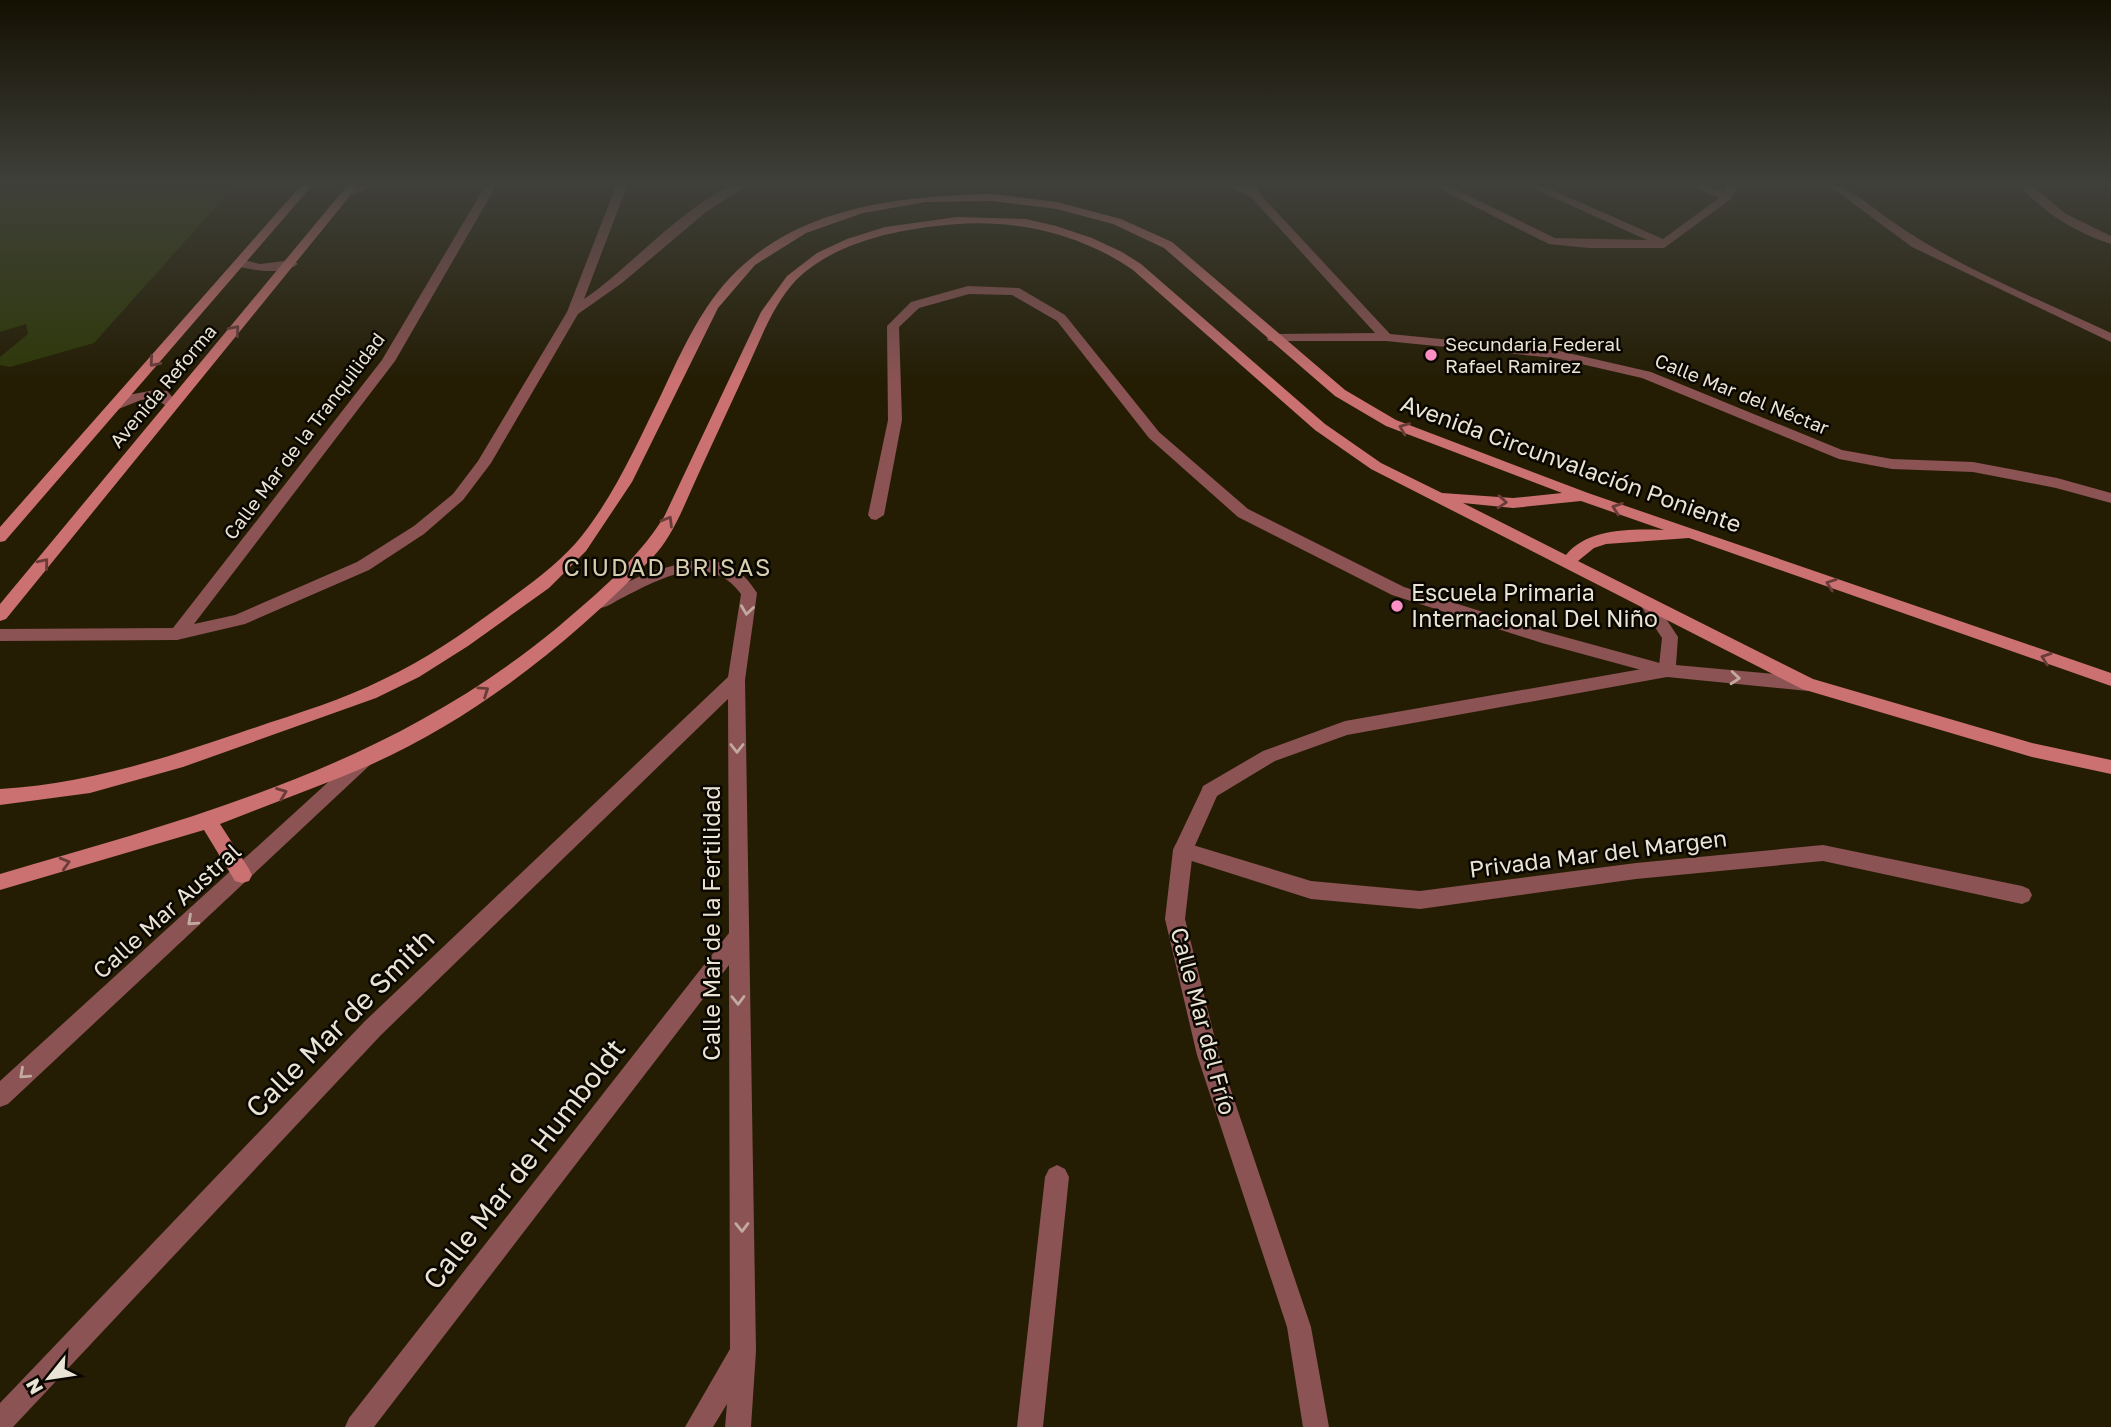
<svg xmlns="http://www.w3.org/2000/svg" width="2111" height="1427" font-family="'Golos Text',sans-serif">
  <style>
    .green { fill: #2e3808 }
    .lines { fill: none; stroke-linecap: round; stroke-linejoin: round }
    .minor { fill: #8b5353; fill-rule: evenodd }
    .tertiary { fill: #8b5353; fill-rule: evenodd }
    .secondary { fill: #cb7171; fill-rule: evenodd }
    .oneway { stroke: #6a3c39 }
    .oneway2 { stroke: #c3aaa1 }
    .poi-dot { fill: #fb8fc5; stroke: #0a0701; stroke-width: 2.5 }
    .labels { text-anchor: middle; stroke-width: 5; stroke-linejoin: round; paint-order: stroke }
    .far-poi-label { font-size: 19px; fill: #e9e4d5; stroke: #0a0701; text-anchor: start }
    .far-street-label { font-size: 19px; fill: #e9e4d5; stroke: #0a0701 }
    .street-label { font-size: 23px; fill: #e9e4d5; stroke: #0a0701 }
    .poi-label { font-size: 23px; fill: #e9e4d5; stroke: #0a0701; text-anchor: start }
    .neighbourhood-label { font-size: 24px; letter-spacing: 2px; fill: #d7ceb0; stroke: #0a0701 }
    .near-street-label { font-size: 28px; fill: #e9e4d5; stroke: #0a0701 }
  </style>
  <rect width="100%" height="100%" fill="#241d04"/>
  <!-- green -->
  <path class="green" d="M 0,181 L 239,181 L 94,343 L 10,367 L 0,365 L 0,357 L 28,334 L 26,324 L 0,332 Z"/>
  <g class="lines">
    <!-- minor -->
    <path class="minor" d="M 370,181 L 386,181 L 354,194 L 344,192 Z
      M 488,181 L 499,181 L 395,361 L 194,624 L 235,615 L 357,562 L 414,526 L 453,494 L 478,461 L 567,312 L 618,181 L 629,181 L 584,299 C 628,271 705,181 754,181 L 706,212 L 622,283 L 578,314 L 491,463 L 463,500 L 424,534 L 369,570 L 245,624 L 177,640 L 0,641 L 0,629 L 173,628 L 382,360 Z
      M 1217,181 L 1232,181 L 1247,188 L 1246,181 L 1257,181 L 1260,194 L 1390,334 L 1555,350 L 1651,372 L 1842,450 L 1892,459 L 1973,462 L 2057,478 L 2111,493 L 2111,503 L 2056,488 L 1973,472 L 1892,469 L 1839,459 L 1642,378 L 1555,358 L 1386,341 L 1268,341 L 1267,338 L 1273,334 L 1375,333 L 1251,197 Z
      M 1424,181 L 1438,181 L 1555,238 L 1647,240 L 1517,181 L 1532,181 L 1663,239 L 1719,198 L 1683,181 L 1698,181 L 1724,192 L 1729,181 L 1740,181 L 1731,199 L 1664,248 L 1589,248 L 1549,244 Z
      M 1815,181 C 1845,181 1866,203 1890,220 C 1956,267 2037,298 2111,333 L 2111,342 L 1912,247 L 1839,193 Z
      M 2016,181 L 2027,181 L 2066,214 L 2111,236 L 2111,244 C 2075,233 2039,210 2016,181 Z
      M 968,286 L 1019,288 L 1065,315 L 1159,432 L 1248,509 L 1404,587 L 1543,631 L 1667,665 L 1675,671 L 1667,677 L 1542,643 L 1392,595 L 1238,517 L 1149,438 L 1057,321 L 1012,295 L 969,294 L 919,308 L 899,327 L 902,420 L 884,515 L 876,520 L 871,519 L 868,515 L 888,420 L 887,326 L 911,302 Z
      M 699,559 C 726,561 742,569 757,593 L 745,680 L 756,1351 L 751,1427 L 725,1427 L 727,1404 L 713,1427 L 685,1427 L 730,1349 L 729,965 L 374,1427 L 345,1427 L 349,1418 L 729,933 L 728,699 L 381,1035 L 13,1427 L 0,1427 L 0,1403 L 365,1021 L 728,677 L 741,594 C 709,550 659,579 620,599 C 611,604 601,611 590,608 L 588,604 L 590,600 L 649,572 Z
      M 365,752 L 371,754 L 374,759 L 371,764 L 8,1104 L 0,1107 L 0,1081 L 359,754 Z
      M 1183,842 L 1311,881 L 1420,891 L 1636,863 L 1823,845 L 2022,886 L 2029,889 L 2032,895 L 2029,901 L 2022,904 L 1823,861 L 1636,879 L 1420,909 L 1311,899 L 1176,856 L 1173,850 L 1176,844 Z
      M 1057,1165 L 1065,1169 L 1069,1177 L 1043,1427 L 1017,1427 L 1045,1177 L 1049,1169 Z"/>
    <!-- tertiary -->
    <path class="tertiary" d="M 239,259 L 260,264 L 292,260 L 298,264 C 281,276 254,270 235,266 L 233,263 Z
      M 155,390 L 167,391 L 178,403 L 176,406 L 166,406 L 155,398 L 141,400 L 116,410 L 109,406 L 128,395 Z
      M 1647,597 L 1653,599 L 1678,637 L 1676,665 L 1808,677 L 1817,684 L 1808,691 L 1667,677 L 1347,735 L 1275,761 L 1217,796 L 1193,850 L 1185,919 L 1219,1055 L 1311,1327 L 1329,1427 L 1303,1427 L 1287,1327 L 1197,1055 L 1165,919 L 1173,850 L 1201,791 L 1203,786 L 1263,751 L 1345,721 L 1659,666 L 1662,638 L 1639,603 Z"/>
    <!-- secondary -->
    <path class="secondary" d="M 305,181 L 316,181 L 5,541 L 0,542 L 0,527 Z
      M 351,181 L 362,181 L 6,619 L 0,621 L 0,604 Z
      M 992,194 L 1057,202 L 1121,219 L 1172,242 L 1345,390 L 1396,420 L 1588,493 L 2111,673 L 2111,686 L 1689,538 L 1606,544 L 1594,548 L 1578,561 L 1813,679 L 2032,743 L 2111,760 L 2111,774 L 2032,757 L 1802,689 L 1371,469 L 1315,430 L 1133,270 C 1078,232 1012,218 946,225 C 895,230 836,242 797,279 C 775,302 763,333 750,362 C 733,400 715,437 698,475 C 685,503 673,537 652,558 C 571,642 477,717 370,765 C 321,786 270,804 220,824 L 249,869 L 252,875 L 249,881 L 242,883 L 235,881 L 204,830 L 0,890 L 0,874 C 203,815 391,765 558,627 C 597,594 636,561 664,517 L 761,312 L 787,276 L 817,253 L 847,239 L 885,227 L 957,217 L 1026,219 L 1056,226 L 1092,238 L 1122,252 L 1141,264 L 1325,424 L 1381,463 L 1442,493 L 1513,498 L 1562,493 L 1386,426 L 1335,396 L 1164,248 L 1113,224 L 1057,209 L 992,201 L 926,202 L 863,213 L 806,233 L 755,265 L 718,308 L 632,482 L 586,551 L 549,588 L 468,646 L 419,677 L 376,698 L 183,767 L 90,793 L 0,805 L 0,789 C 84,784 160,760 239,733 C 288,716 338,702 384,679 C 425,660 462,634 499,607 C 526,587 552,569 575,544 C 612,501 636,446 661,395 C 675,365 689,334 707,307 C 771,210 886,196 992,194 ZM 1581,501 L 1664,530 C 1632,529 1588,528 1566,555 L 1463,503 L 1513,508 Z"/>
  </g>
  <!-- one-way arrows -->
  <defs><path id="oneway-chevron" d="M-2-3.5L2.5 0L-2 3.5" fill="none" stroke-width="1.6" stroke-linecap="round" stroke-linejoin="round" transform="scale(1.75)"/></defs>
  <g class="oneway">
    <use href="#oneway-chevron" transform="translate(235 330) rotate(-49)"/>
    <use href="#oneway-chevron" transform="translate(154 362) rotate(131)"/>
    <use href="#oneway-chevron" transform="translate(1404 428) rotate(-158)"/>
    <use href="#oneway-chevron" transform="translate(1502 502) rotate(4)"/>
    <use href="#oneway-chevron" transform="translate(1617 508) rotate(-161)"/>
    <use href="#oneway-chevron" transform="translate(668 521) rotate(-59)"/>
    <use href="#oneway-chevron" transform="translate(44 563) rotate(-51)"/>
    <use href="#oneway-chevron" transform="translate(1831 584) rotate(-160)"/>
    <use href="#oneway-chevron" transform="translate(2046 658) rotate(-161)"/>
    <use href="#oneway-chevron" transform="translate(484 691) rotate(-34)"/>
    <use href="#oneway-chevron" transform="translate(282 793) rotate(-21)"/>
    <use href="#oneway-chevron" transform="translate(65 863) rotate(-16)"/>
  </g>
  <g class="oneway2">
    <use href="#oneway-chevron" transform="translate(747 610) rotate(98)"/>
    <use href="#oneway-chevron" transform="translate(1735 678) rotate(5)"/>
    <use href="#oneway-chevron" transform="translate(737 748) rotate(90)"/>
    <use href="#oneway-chevron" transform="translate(192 921) rotate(138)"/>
    <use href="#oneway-chevron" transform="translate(738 1000) rotate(89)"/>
    <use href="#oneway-chevron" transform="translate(24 1074) rotate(138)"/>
    <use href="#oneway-chevron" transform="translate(742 1227) rotate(89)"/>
  </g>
  <!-- sky -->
  <linearGradient id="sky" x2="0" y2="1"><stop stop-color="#141002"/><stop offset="0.48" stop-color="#3f403a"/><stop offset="1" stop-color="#3f403a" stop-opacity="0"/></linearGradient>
  <rect width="2111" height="381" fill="url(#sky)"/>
  <!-- markers -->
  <g class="poi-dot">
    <circle cx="1431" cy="355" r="7"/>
    <circle cx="1397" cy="606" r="7"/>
  </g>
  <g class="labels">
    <!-- far-poi labels -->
    <g class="far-poi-label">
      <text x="1445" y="351">Secundaria Federal<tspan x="1445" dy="22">Rafael Ramirez</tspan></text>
    </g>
    <!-- far-street labels -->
    <g class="far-street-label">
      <text transform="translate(163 386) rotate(-50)" y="7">Avenida Reforma</text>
      <text transform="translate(1742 394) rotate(22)" y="7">Calle Mar del Néctar</text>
      <text transform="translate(304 436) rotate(-53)" y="7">Calle Mar de la Tranquilidad</text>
    </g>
    <!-- street labels -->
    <g class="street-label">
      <text transform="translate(1571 464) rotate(20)" y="8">Avenida Circunvalación Poniente</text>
      <text transform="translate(1598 854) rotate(-7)" y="8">Privada Mar del Margen</text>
      <text transform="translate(167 911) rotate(-42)" y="8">Calle Mar Austral</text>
      <text transform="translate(712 923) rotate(-90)" y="8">Calle Mar de la Fertilidad</text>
      <text transform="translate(1203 1021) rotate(75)" y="8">Calle Mar del Frío</text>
    </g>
    <!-- poi labels -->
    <g class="poi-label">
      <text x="1411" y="601">Escuela Primaria<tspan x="1411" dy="26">Internacional Del Niño</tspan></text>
    </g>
    <!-- neighbourhood labels -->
    <g class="neighbourhood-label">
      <text x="668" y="576">CIUDAD BRISAS</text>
    </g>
    <!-- near-street labels -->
    <g class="near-street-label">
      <text transform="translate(340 1023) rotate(-45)" y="10">Calle Mar de Smith</text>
      <text transform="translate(524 1164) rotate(-52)" y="10">Calle Mar de Humboldt</text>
    </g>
  </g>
  <!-- north arrow -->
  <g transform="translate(49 1378) rotate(240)" stroke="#0a0701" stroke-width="5" paint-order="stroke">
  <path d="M0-5L12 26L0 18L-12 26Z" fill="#e9e4d5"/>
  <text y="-10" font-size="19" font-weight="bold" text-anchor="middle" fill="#e9e4d5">N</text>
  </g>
</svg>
